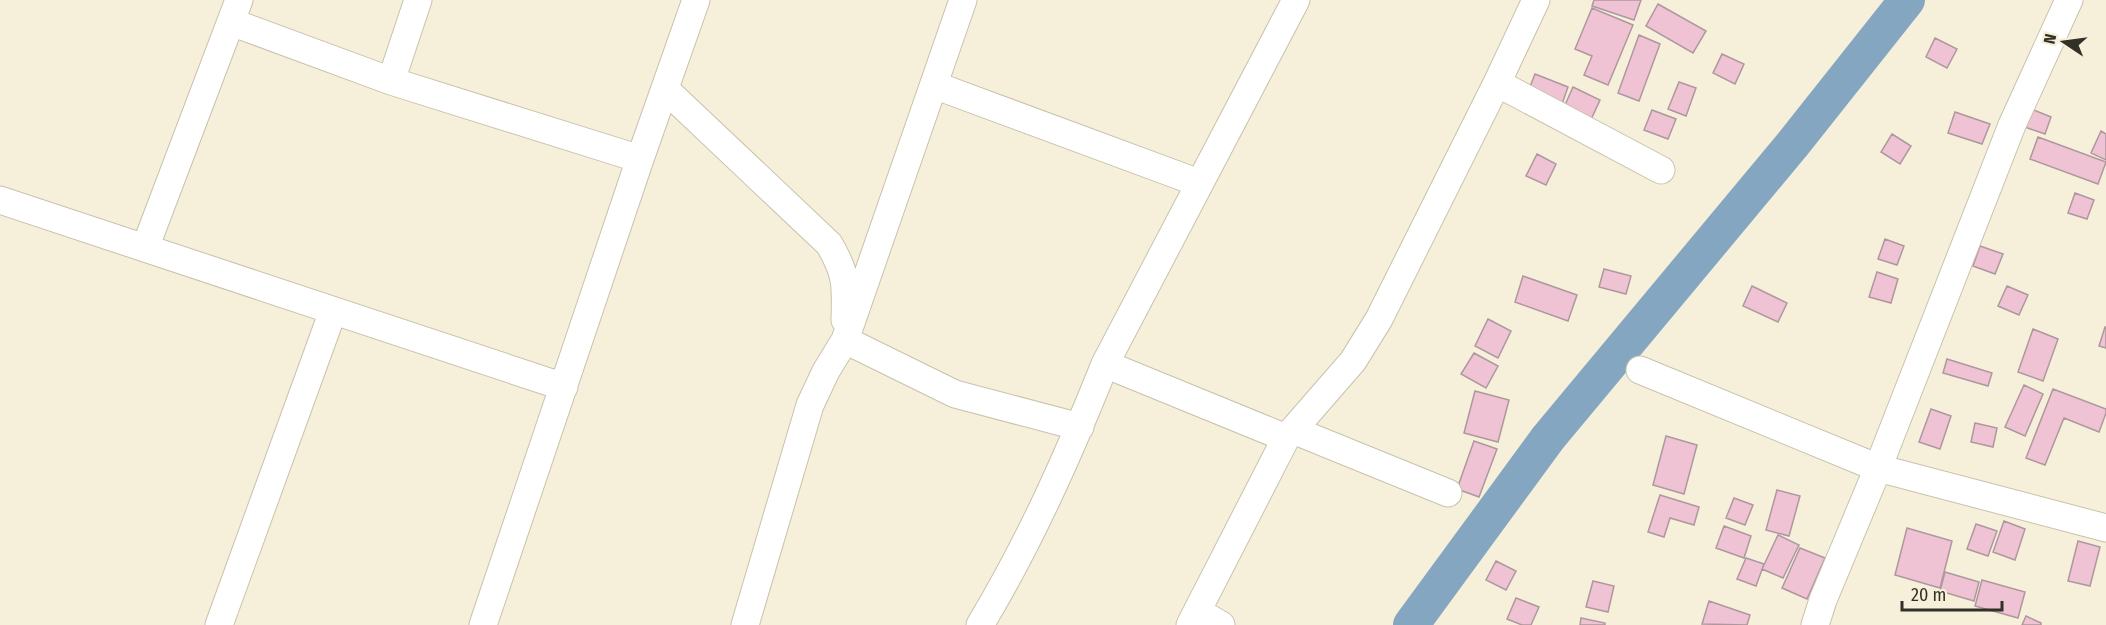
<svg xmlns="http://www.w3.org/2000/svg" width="2106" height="625" font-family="'Fira Sans Condensed',sans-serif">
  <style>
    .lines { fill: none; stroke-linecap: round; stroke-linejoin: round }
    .canal { stroke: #85a6c1; stroke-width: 36 }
    .building { fill: #efc3d3; stroke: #ae979f; stroke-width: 1.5 }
    .minor-casing { stroke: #c8c2ad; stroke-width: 29 }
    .minor { stroke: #fff; stroke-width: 27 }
  </style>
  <rect width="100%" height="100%" fill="#f6f0da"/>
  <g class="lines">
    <!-- canal -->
    <path class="canal" d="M 1411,625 L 1548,438 L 1792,145 L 1907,0"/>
  </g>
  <!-- building -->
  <path class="building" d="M 1594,0 L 1641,0 L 1634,20 L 1592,6 Z
    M 1658,4 L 1706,31 L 1693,53 L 1646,26 Z
    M 1592,8 L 1633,25 L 1608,85 L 1584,75 L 1592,56 L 1575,49 Z
    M 1639,35 L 1660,44 L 1639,101 L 1618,93 Z
    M 1935,38 L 1957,49 L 1947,68 L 1926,57 Z
    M 1722,54 L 1744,64 L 1735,84 L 1713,73 Z
    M 1535,74 L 1568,87 L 1561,107 L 1527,94 Z
    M 1679,82 L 1696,88 L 1686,116 L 1668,109 Z
    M 1573,87 L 1600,100 L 1588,126 L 1561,114 Z
    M 2029,108 L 2051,117 L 2045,134 L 2022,126 Z
    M 1652,110 L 1676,119 L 1668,139 L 1644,130 Z
    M 1955,112 L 1990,124 L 1982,144 L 1948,133 Z
    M 2101,131 L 2106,134 L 2106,160 L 2091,153 Z
    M 1892,134 L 1911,146 L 1900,164 L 1881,152 Z
    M 2038,137 L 2106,162 L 2098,184 L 2030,159 Z
    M 1537,154 L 1556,164 L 1546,185 L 1526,176 Z
    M 2075,193 L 2094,200 L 2087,219 L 2068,213 Z
    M 1885,239 L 1904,246 L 1897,265 L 1878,259 Z
    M 1980,246 L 2003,254 L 1995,274 L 1973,266 Z
    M 1604,269 L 1631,276 L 1626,294 L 1599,287 Z
    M 1877,272 L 1898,279 L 1891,303 L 1869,297 Z
    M 1523,276 L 1577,295 L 1568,321 L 1515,302 Z
    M 1752,286 L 1787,303 L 1778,322 L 1743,306 Z
    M 2007,286 L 2028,295 L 2019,315 L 1998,306 Z
    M 1488,319 L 1511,331 L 1498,358 L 1475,346 Z
    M 2105,327 L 2106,327 L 2106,348 L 2099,346 Z
    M 2033,329 L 2058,339 L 2043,381 L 2018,372 Z
    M 1474,353 L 1498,366 L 1486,388 L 1461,374 Z
    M 1947,359 L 1992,373 L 1988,386 L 1943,373 Z
    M 2024,385 L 2043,394 L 2025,436 L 2005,427 Z
    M 2053,389 L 2106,409 L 2106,413 L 2099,432 L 2064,418 L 2045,465 L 2026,458 Z
    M 1475,391 L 1509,400 L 1498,442 L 1464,433 Z
    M 1931,409 L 1951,416 L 1940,449 L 1919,442 Z
    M 1975,423 L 1997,428 L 1993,447 L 1971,442 Z
    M 1666,436 L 1697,445 L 1684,494 L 1653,485 Z
    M 1474,441 L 1497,449 L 1479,497 L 1457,489 Z
    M 1777,490 L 1800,496 L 1789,536 L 1766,530 Z
    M 1660,495 L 1699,507 L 1694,525 L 1670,518 L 1664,537 L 1648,532 Z
    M 1734,498 L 1753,505 L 1745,525 L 1726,518 Z
    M 2004,521 L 2025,529 L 2015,560 L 1993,552 Z
    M 1976,524 L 1997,531 L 1988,556 L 1967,549 Z
    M 1724,526 L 1751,536 L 1744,558 L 1716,548 Z
    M 1907,528 L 1952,541 L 1940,588 L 1895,575 Z
    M 1778,535 L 1799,545 L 1783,578 L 1762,569 Z
    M 2078,541 L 2100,547 L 2090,586 L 2068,581 Z
    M 1800,548 L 1825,558 L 1807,599 L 1782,588 Z
    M 1746,558 L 1764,564 L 1756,586 L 1737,579 Z
    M 1496,561 L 1516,571 L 1506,590 L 1486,580 Z
    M 1945,572 L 1979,582 L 1974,601 L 1940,591 Z
    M 1982,580 L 2025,592 L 2018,618 L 1975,606 Z
    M 1593,581 L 1614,586 L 1608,612 L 1586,607 Z
    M 1516,598 L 1539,607 L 1531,625 L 1522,625 L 1507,619 Z
    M 1709,601 L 1750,615 L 1747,625 L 1702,624 Z
    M 2026,616 L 2041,623 L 2041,625 L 2022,625 Z
    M 1581,618 L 1605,623 L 1605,625 L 1580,625 Z"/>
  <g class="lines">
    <defs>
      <path id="minor" d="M 231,22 L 391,81 L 640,159
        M 391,81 L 418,0
        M 1497,83 L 1661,170
        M 934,85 L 1199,183
        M 665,89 L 829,244 C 847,274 846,286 845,320
        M 0,200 L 564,387
        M 145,248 L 239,0
        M 845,340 L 955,394 L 1080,427
        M 1105,364 L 1286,438
        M 1640,370 L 1878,468 L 2106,528
        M 1293,430 L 1448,493
        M 1197,611 L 1221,625
        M 219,625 L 333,311
        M 483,625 L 640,159 L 696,0
        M 745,625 L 810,405 L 826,371 L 845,340 L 963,0
        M 980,625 C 1030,542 1069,454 1105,364 L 1296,0
        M 1190,625 L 1286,438 L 1353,361 L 1379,319 L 1497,83 L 1536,0
        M 1815,625 L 1823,600 L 1878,468 L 2012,125 L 2069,0"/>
    </defs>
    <!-- minor casing -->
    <use href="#minor" class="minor-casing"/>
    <!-- minor -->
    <use href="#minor" class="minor"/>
  </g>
  <!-- north arrow -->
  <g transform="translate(2064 42) rotate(283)" stroke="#f6f0da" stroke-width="4.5" paint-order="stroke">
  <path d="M0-4.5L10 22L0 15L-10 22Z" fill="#333028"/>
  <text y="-9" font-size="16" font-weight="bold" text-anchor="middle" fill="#333028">N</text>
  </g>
  <!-- scale -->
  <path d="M1902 601v9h100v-9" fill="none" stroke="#333028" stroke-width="3"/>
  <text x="1911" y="601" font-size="18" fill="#333028" stroke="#f6f0da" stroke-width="4.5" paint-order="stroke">20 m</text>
</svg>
